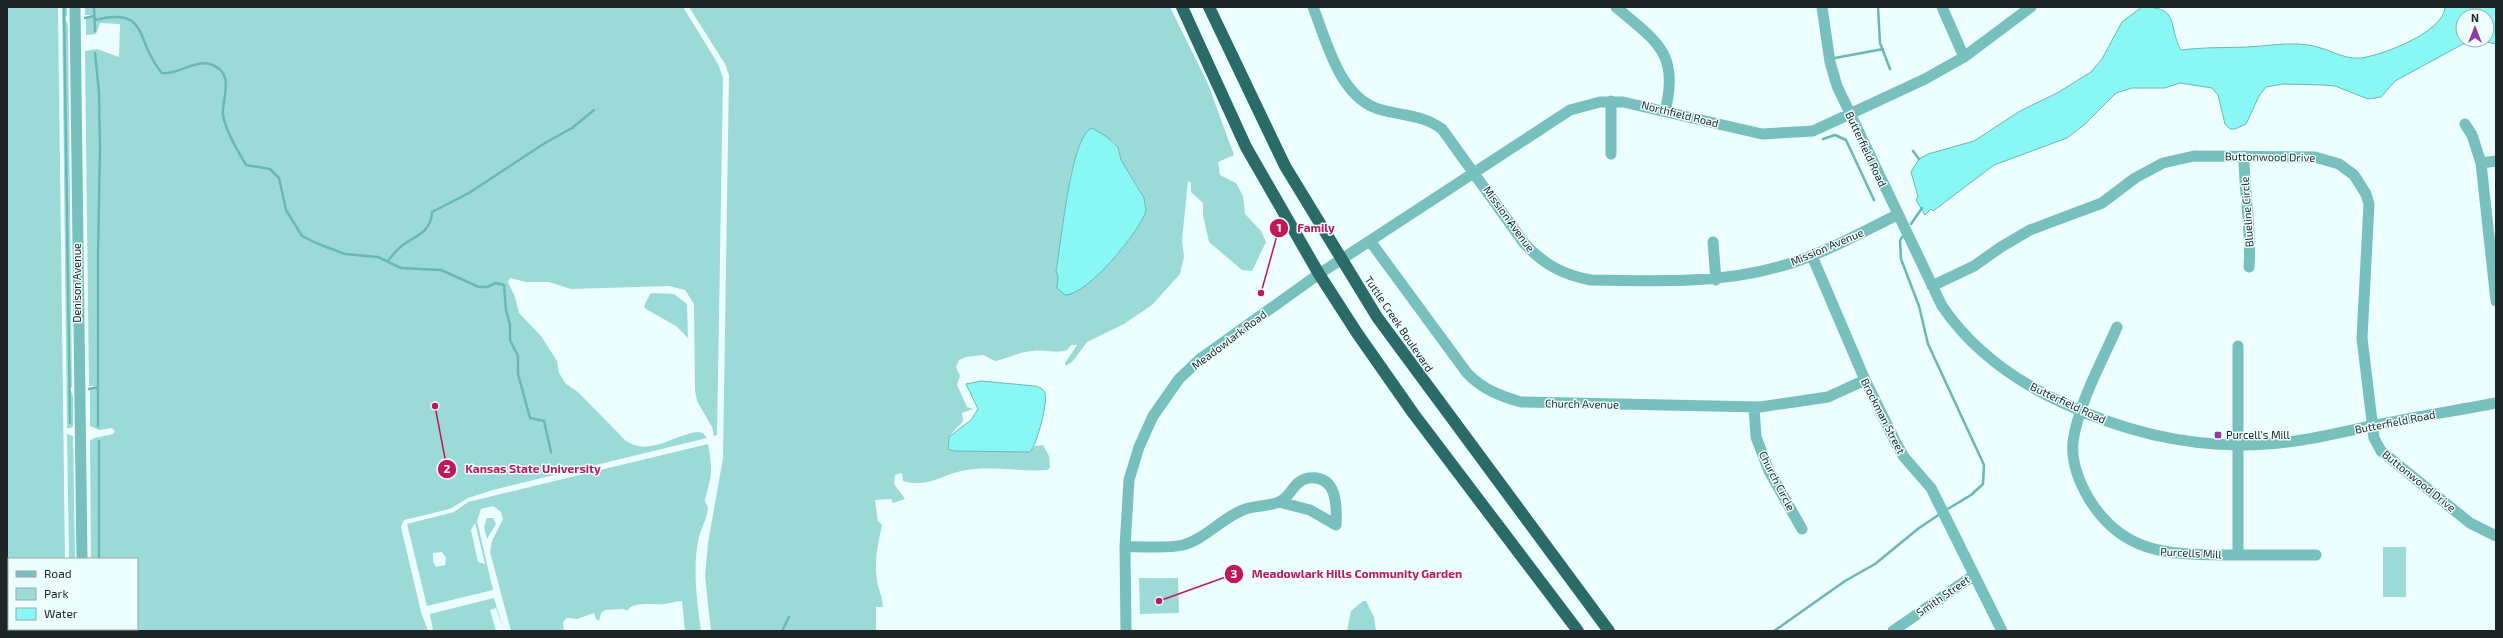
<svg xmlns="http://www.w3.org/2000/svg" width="2503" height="638" font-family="'Exo 2',sans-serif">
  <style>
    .green { fill: #9cdad8; fill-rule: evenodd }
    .water { fill: #89f7f4; stroke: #69b8b6; fill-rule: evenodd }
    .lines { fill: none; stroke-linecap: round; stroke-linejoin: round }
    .stream { stroke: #69b8b6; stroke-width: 2.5 }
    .minor { stroke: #77c0bd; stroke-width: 11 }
    .highway { stroke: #2a6a68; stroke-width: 12 }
    .poi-dot { fill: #9139a5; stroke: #ecfefe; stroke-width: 1.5 }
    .labels { text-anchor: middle; stroke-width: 3; stroke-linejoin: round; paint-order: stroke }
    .street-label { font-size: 11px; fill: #1f2525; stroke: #ecfefe }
    .poi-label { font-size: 11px; fill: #1f2525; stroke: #ecfefe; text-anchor: start }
    .leader { fill: none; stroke: #c2185b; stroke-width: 1.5 }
    .callout-dot { fill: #c2185b; stroke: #ecfefe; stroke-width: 1.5 }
    .mark-label { font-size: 12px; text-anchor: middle; font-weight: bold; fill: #fff }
    .callout-label { font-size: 12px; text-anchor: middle; font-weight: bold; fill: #c2185b; stroke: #ecfefe; stroke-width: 3; stroke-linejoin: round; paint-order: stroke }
  </style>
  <rect width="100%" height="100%" fill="#ecfefe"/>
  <!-- green -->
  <path class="green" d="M 7,7 L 58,7 L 65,559 L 9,559 L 9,629 L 66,629 L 66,631 L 7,631 Z
    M 62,7 L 67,7 L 67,16 L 65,17 L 68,26 L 72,387 L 70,388 L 73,397 L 73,426 L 71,428 L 67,428 Z
    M 85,7 L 683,7 L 718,64 L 723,78 L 717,435 L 714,436 L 712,427 L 697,401 L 695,390 L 694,304 L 685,290 L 669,286 L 571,289 L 549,282 L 526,282 L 510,278 L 508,282 L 515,297 L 519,313 L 541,336 L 557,361 L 559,373 L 566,384 L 578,392 L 626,441 C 650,457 674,434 698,432 L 703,433 L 707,438 L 493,490 L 468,498 L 450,509 L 404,520 L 401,527 L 421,612 L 428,631 L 92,631 L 92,629 L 137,629 L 137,559 L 91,559 L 90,441 L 94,438 L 113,434 L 115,431 L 112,428 L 99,430 L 90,426 L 90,389 L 96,388 L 96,386 L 89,386 L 85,51 L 97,49 L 119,57 L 120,24 L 100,23 L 96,34 L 86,35 L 86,18 L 93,15 L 85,15 Z
    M 689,7 L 1170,7 L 1208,84 L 1234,155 L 1218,162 L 1220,175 L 1236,183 L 1243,196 L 1245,214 L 1261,231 L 1266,242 L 1252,271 L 1242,270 L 1209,242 L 1203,215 L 1203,203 L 1191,192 L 1191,183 L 1188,181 L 1182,240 L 1184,257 L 1180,274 L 1152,305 L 1124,324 L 1087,342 L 1073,361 L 1066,366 L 1065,363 L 1077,345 L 1071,345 L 1067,350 C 1055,354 1044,349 1032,351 C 1017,352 1006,360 995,361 L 983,355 L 966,357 L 959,360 L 956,367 L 960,376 L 957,385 L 967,407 L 973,409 L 962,413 L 963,421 C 957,429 943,438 949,450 L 1029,452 L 1035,446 L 1043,445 L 1049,456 L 1050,467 L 1048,470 C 1021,472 995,466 967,470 C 944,473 928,489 903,481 L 902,473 L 895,475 L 894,484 L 905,499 L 893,503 L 891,499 L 875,500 L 878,521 L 882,525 C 878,544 874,561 877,580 C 878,590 883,597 883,607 L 876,607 L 876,631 L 711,631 L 705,576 L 708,543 L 723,458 L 729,75 L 725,64 ZM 1094,129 C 1101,137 1112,138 1118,147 C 1121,152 1119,157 1122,162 C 1128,172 1146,196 1146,207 C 1145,229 1093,283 1074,293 L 1058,277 L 1056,271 L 1067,206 L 1070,177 L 1079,146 L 1088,130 Z
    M 653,293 L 674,294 L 687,304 L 688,338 L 676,326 L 646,309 L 644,306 L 650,294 Z
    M 67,434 L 73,436 L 75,559 L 69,559 Z
    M 708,444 C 713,471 712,474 705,500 C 704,503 708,504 708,508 C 707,518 702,527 699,537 C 692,566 697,601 701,631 L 685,631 L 682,601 C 675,601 669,604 663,604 C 652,605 633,601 627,611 L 624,609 L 605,610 L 601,613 L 599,621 L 596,619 L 594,613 L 577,619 L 567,618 L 563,622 L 564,631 L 511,631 L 490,552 L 492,541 L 503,519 L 501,512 L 493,506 L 481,509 L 477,521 L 493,590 L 427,606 L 407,524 L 454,512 L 468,502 ZM 475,523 L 485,564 L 478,562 L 471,530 ZM 442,552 L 446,558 L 445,565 L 436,567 L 433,562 L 433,553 Z
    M 487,518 L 493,518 L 496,524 L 487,539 L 484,527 Z
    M 2383,547 L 2406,547 L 2406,597 L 2383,597 Z
    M 1139,578 L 1178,578 L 1179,613 L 1140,614 Z
    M 494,598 L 504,631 L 496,608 L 490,610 L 496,631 L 433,631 L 430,614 Z
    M 1363,601 L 1366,601 L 1374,617 L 1376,631 L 1347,631 L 1351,611 Z"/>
  <!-- water -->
  <path class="water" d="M 2142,7 C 2181,7 2167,25 2181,50 C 2205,47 2224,48 2247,47 C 2268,46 2288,42 2308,45 C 2326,47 2343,60 2361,58 C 2383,55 2444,32 2445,7 L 2496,7 L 2496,44 L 2482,41 L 2463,44 L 2395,81 L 2381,97 L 2368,99 L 2335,86 L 2324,85 L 2283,84 L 2266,87 L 2259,96 L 2246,124 L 2235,129 L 2230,129 L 2225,124 L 2218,95 L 2212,88 L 2180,83 L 2165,88 L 2132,88 L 2116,93 L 2085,124 L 2067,138 L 1994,165 L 1933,211 L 1931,209 L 1925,215 L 1916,200 L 1918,196 L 1911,172 L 1919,159 L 1928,154 L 1974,141 L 2020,111 L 2057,93 L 2091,72 L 2102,59 L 2122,22 ZM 2463,16 L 2487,16 L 2487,40 L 2463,40 Z
    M 1092,128 L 1107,137 L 1118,147 L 1121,160 L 1144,198 L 1146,211 C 1139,232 1088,295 1065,295 L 1057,288 L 1058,277 L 1056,271 C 1061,247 1070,136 1092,128 Z
    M 981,381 L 1035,386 C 1039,387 1044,389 1045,393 C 1048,403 1037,444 1030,452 L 954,451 L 948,449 L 949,437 L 971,420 L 978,409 L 966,384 Z"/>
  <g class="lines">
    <!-- stream -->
    <path class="stream" d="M 64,7 L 70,423
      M 94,7 L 95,31
      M 1878,7 L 1880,43 L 1890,69
      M 85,18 L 94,16
      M 95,20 C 151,6 134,42 162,73 C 178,75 193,60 210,64 C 237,72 221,101 223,115 C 226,132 238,151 246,165 L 270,169 L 279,178 L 286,210 L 302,236 L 316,243 L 345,254 L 378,257 L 401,268 L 441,270 L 479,287 L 487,287 L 496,283 L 504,285 L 506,310 L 510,325 L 510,340 L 518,356 L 518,374 L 530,418 L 544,421 L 551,452
      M 95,53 L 99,92 L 100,150 L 98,254 L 98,426
      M 1835,58 L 1883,49
      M 1823,139 L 1835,135 L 1846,140 L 1874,200
      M 1913,151 L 1919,159
      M 1911,224 L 1922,208
      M 1902,237 L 1900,241 L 1901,259 L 1919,306 L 1928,344 L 1984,465 L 1983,484 L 1971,495 L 1946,510
      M 388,261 C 392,256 397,249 403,245 C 417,235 431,232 432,212 L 469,193 L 545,143 L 572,128 L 594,110
      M 89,389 L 98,387
      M 99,441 L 99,559
      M 100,629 L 100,631
      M 782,631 L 789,617
      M 1774,631 L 1845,581 L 1875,564 L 1919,528 L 1940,514"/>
    <!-- minor -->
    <path class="minor" d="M 75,7 L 82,559
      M 1313,7 C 1327,42 1340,100 1382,110 C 1404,116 1423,115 1442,129 L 1524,243 C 1543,264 1563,275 1591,280 C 1654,281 1717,284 1778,267 C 1820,256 1858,234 1897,215
      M 1616,7 C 1656,41 1680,53 1665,111
      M 1822,7 L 1830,62 L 1837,86 L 1942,306 C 1972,350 2015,381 2063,403 C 2127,433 2196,449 2267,444 C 2303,442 2337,433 2371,426 C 2413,417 2454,411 2496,403
      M 1942,7 L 1964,57
      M 1611,101 L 1611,154
      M 2465,124 L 2472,135 L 2481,163 L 2496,301
      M 2244,156 C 2244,193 2252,231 2249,267
      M 2481,163 L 2496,161
      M 1370,241 L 1467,373 C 1482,389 1500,396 1521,402 L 1760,407 L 1828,397 L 1865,380
      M 1713,242 L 1716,280
      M 1812,256 L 1865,380 L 1896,443 L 1904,457 L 1931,488 L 2002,631
      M 1932,286 L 1974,266 L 2001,247 L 2030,230 L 2102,203 L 2135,178 L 2163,163 L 2194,156 L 2315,157 L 2339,164 L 2354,175 L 2366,194 L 2369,204 L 2362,338 L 2374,438 L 2381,451 L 2470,523 L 2496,536
      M 2117,327 C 2102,362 2078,404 2073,442 C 2071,463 2079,482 2089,499 C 2123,554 2167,554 2226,555 C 2256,555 2286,555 2316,555
      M 2238,346 L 2238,555
      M 1754,407 L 1756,437 L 1769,471 L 1802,529
      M 1125,547 C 1143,546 1166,549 1183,545 C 1205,539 1222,518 1243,510 C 1254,505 1268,507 1279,502 C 1292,497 1293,480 1309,478 C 1337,475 1337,505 1336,525 L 1310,510 L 1279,502
      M 83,629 L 83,631
      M 1126,631 L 1125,547 L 1129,480 L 1139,447 L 1153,416 L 1179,379 L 1200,359 L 1319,274 L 1570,110 L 1600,102 L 1623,102 L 1762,134 L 1813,131 L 1925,79 L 1964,57 L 2031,7
      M 1893,631 L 1974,575"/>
    <!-- highway -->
    <path class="highway" d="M 1182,7 L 1246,147 L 1319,274 L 1357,333 L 1413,413 L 1578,631
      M 1209,7 L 1285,166 L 1377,317 L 1609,631"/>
  </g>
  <!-- markers -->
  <rect class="poi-dot" x="2214" y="431" width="8" height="8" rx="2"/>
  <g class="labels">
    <!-- street labels -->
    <g class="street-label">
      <text transform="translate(1680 114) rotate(14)" y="4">Northfield Road</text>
      <text transform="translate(1866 149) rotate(65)" y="4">Butterfield Road</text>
      <text transform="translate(2270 157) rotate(1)" y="4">Buttonwood Drive</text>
      <text transform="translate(2247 212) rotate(-94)" y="4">Blueline Circle</text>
      <text transform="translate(1509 219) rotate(54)" y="4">Mission Avenue</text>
      <text transform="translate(1827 247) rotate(-23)" y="4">Mission Avenue</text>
      <text transform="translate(77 283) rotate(-90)" y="4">Denison Avenue</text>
      <text transform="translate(1399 324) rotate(56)" y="4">Tuttle Creek Boulevard</text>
      <text transform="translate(1229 340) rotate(-37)" y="4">Meadowlark Road</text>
      <text transform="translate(2068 403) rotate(25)" y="4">Butterfield Road</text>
      <text transform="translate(1582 404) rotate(1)" y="4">Church Avenue</text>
      <text transform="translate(1883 416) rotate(63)" y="4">Brockman Street</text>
      <text transform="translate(2395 422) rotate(-11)" y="4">Butterfield Road</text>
      <text transform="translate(1777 481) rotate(63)" y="4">Church Circle</text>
      <text transform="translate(2419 481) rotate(39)" y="4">Buttonwood Drive</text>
      <text transform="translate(2191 553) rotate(3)" y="4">Purcells Mill</text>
      <text transform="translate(1943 596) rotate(-35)" y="4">Smith Street</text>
    </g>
    <!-- poi labels -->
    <g class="poi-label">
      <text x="2226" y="439">Purcell's Mill</text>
    </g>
  </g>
  <!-- callouts -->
  <path class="leader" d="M1261 293L1279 228M435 406L447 469M1159 601L1234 574"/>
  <g class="callout-dot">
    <circle cx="1261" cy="293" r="4"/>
    <circle cx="435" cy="406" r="4"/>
    <circle cx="1159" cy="601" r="4"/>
    <circle cx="1279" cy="228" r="10"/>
    <circle cx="447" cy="469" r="10"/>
    <circle cx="1234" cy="574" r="10"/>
  </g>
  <g class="mark-label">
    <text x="1279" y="232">1</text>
    <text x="447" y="473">2</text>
    <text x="1234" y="578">3</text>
  </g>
  <g class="callout-label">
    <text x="1316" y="232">Family</text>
    <text x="533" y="473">Kansas State University</text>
    <text x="1357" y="578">Meadowlark Hills Community Garden</text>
  </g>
  <!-- border -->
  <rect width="2503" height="638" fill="none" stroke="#1f2525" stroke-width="16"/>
  <!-- legend -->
  <rect x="8" y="558" width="130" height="72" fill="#ecfefe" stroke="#9aa7a7"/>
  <rect x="16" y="571" width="20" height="6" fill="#77c0bd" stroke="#9aa7a7"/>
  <text x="44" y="578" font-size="12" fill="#1f2525">Road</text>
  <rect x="16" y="588" width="20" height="12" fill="#9cdad8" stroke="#9aa7a7"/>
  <text x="44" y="598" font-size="12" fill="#1f2525">Park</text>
  <rect x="16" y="608" width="20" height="12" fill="#89f7f4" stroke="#9aa7a7"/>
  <text x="44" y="618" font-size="12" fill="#1f2525">Water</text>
  <!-- north arrow -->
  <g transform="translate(2475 28)"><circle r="19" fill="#ecfefe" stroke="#9aa7a7"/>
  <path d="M0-3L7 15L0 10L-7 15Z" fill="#9139a5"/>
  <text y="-6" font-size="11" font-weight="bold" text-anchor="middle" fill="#1f2525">N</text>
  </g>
</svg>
